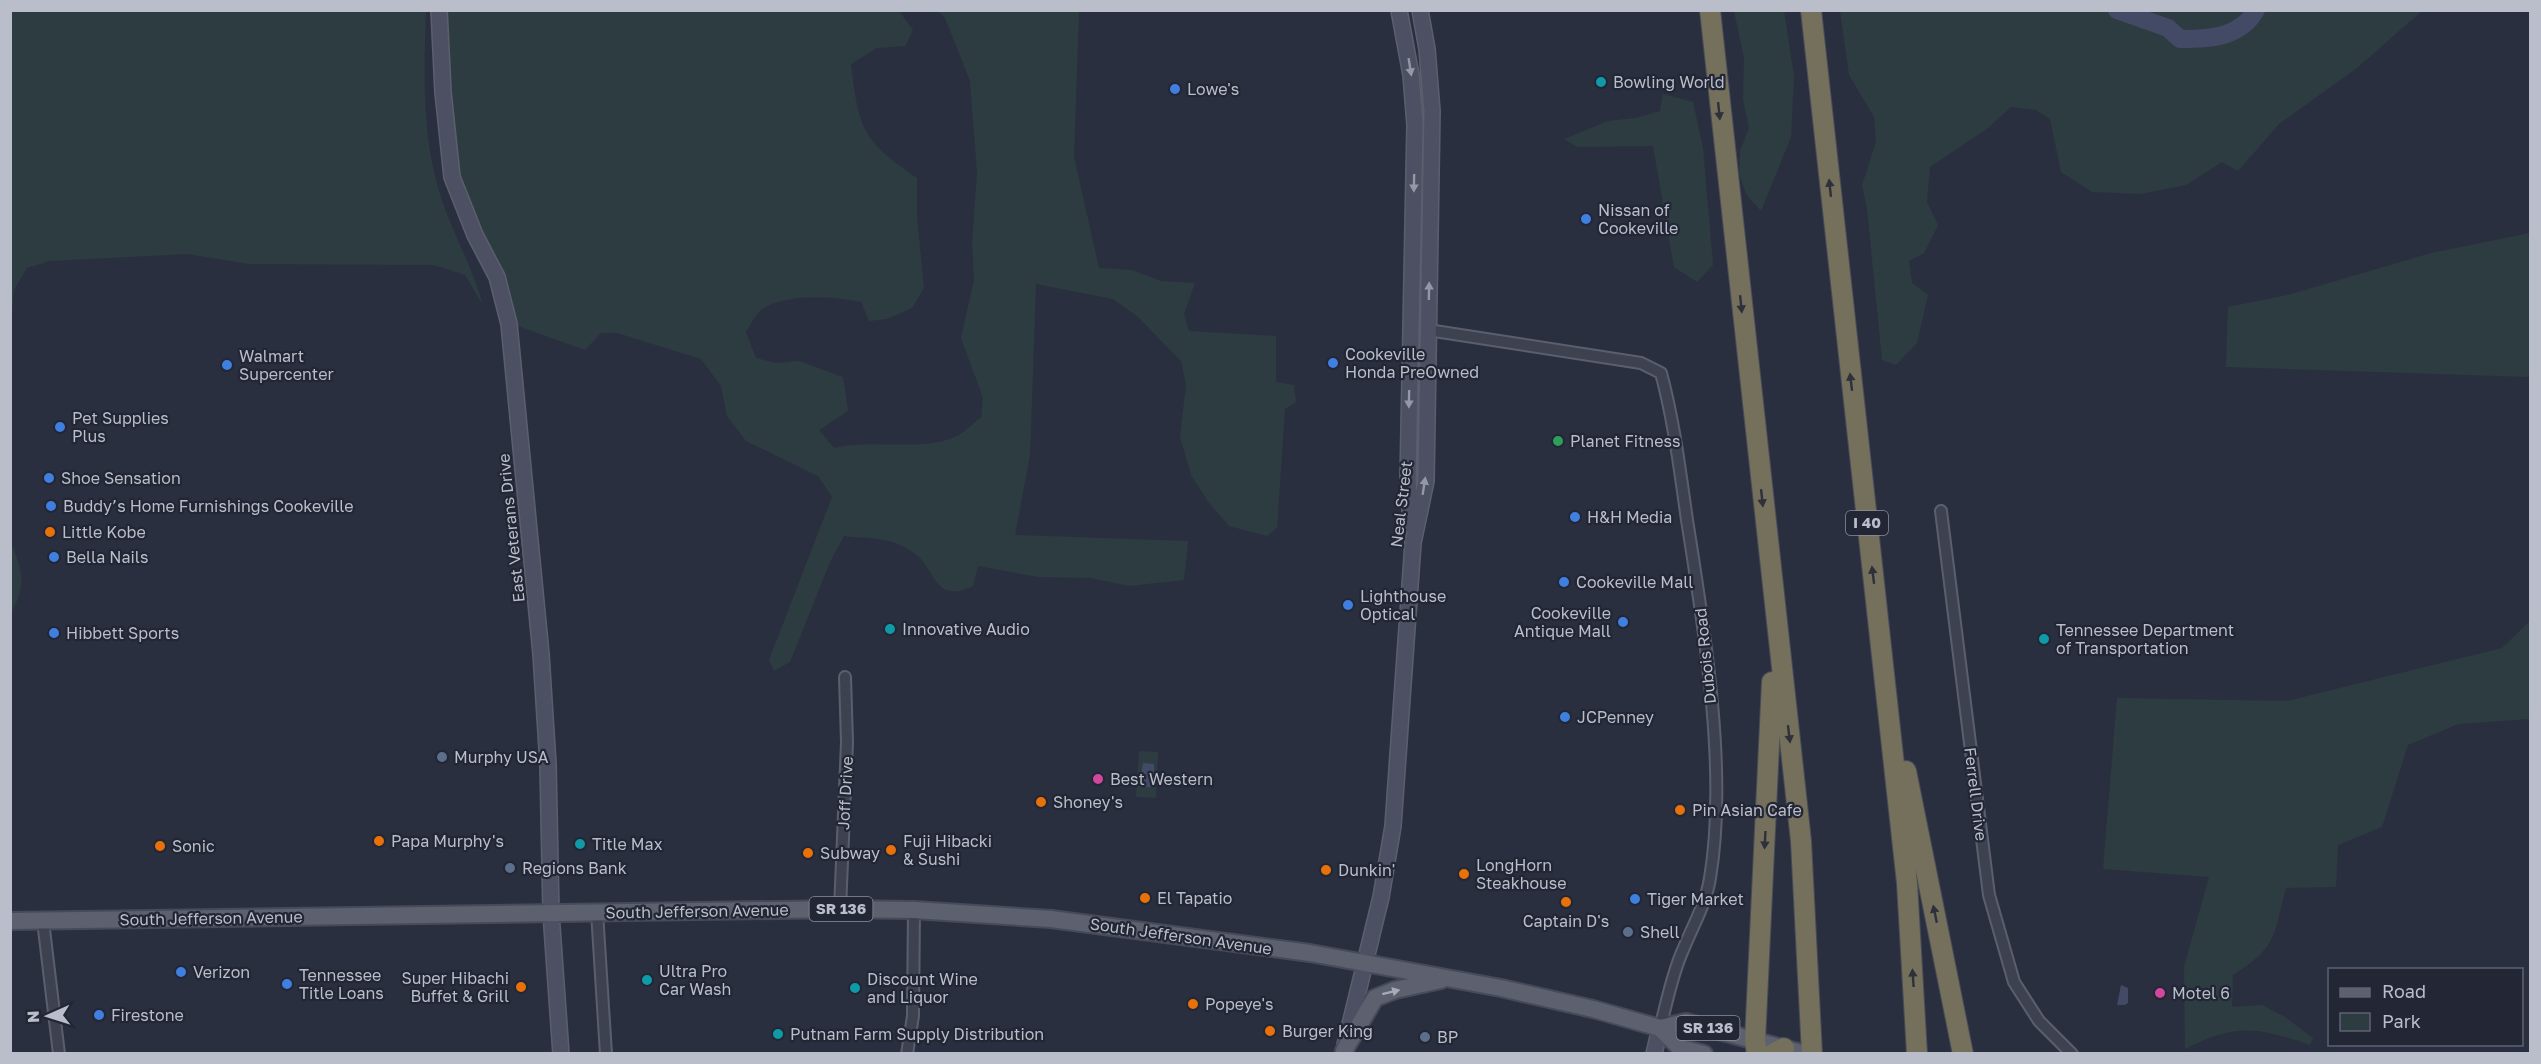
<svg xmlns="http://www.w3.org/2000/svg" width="2541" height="1064" font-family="'Golos Text',sans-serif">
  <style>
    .green { fill: #2d3c41 }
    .water { fill: #424a66 }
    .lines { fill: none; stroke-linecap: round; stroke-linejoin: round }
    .river { stroke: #424a66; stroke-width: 18 }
    .street-casing { stroke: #5b5f6d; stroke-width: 14 }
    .secondary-casing { stroke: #5b5f6d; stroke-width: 18 }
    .primary-casing { stroke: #474a59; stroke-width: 20 }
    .highway-casing { stroke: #484c5a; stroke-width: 22 }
    .street { stroke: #3e4150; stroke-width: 10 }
    .secondary { stroke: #4c5062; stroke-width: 15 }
    .primary { stroke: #5c606f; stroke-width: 16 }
    .highway { stroke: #75705c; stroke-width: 20 }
    .oneway { fill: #9497a6 }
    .oneway2 { fill: #2e313b }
    .oneway3 { fill: #a7aab8 }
    .culture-dot { fill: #0f9aa8; stroke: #222635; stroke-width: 2 }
    .shop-dot { fill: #3f7fe0; stroke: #222635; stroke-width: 2 }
    .leisure-dot { fill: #2e9e5b; stroke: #222635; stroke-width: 2 }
    .food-dot { fill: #e8710a; stroke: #222635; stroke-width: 2 }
    .service-dot { fill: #5c6f8a; stroke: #222635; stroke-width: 2 }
    .hotel-dot { fill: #d1479c; stroke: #222635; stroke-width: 2 }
    .labels { text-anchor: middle; stroke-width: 4.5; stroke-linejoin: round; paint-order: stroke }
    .shield { fill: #222635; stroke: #8c909d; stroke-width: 1.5 }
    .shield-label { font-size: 15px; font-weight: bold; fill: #babdca }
    .poi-label { font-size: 16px; fill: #babdca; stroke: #222635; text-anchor: start }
    .street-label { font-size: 16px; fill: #babdca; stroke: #222635 }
  </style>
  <rect width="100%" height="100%" fill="#2a2f3f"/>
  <!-- green -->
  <path class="green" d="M 10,11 L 426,11 C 424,66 422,126 436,180 C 447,224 471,262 483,305 L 465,275 L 434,265 L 249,264 L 187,254 L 50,261 L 27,268 L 14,290 L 11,324 Z
    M 446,11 L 899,11 L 913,30 L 905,46 L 877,48 L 851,64 C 859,130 862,140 917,178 L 917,218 L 924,288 L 912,308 L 887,319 L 869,321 L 861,302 C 834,296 787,293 762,309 C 756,313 750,326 746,332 L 756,358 L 776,363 L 799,361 L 843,377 L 848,411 L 819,430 L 834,448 C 871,438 926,453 959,435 C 966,430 974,423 981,417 L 983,398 L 961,338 L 974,280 L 972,242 L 977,173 L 970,81 L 945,18 L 938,11 L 1079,11 L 1074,157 L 1099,268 L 1132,270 L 1161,281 L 1195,283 L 1184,314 L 1189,331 L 1276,336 L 1276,382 L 1294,385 L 1296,402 L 1285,409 L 1277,528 L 1267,536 L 1229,526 L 1209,503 L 1191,475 L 1180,437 L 1186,385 L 1181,361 L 1138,317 L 1113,299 L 1036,284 L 1030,455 L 1015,535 L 1188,541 L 1184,580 L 1129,586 L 1091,578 L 1038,577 L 978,566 L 973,586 C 938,602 938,579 920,558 C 916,553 906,548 900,545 C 885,537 861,538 844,536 L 830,562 L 790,662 L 774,671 L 769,660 L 832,497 L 818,476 L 746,441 L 727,416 L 721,386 L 701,359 L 617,333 L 601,333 L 585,350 L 515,325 C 511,303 508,280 498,259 C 487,237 471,216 464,193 C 447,135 449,71 446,11 Z
    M 1734,11 L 1784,11 L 1794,76 L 1791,137 L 1761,211 L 1746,194 L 1739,174 L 1740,151 L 1749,128 L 1743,99 L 1744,58 Z
    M 1840,11 L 1840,10 L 2422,11 L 2357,68 L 2279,124 L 2238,171 L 2222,162 L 2186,185 L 2140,194 L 2092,192 L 2061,172 L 2050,119 L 2036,110 L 2011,107 L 1988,128 L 1930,167 L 1927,202 L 1938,225 L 1924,253 L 1909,261 L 1912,283 L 1928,295 L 1917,343 L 1896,365 L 1882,360 L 1867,209 L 1862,185 L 1876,142 L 1874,117 L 1849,75 Z
    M 1663,94 L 1693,102 L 1703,148 L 1713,265 L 1697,282 L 1674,267 L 1653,146 L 1577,147 L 1564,139 L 1608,121 L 1636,118 L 1660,111 Z
    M 2530,233 L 2530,377 L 2226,367 L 2228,307 L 2288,295 L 2431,253 Z
    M 10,541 C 22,568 27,584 12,611 Z
    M 2530,621 L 2530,719 L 2458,724 L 2408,745 L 2382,827 L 2338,845 L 2336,887 L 2286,888 C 2273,937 2278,946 2233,975 L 2232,1007 L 2262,1005 L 2285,1017 L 2313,1038 L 2310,1045 C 2258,1027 2235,1023 2185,1049 L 2184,967 L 2209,877 L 2103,869 L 2117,698 L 2287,701 L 2502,648 Z
    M 1139,751 L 1158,752 L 1156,798 L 1136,797 Z"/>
  <!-- water -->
  <path class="water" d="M 1143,763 L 1154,764 L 1154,787 L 1139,787 Z
    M 2121,985 L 2128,988 L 2128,1003 L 2125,1005 L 2117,1005 Z"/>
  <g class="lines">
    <!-- river -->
    <path class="river" d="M 2117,10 L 2168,28 L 2180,39 C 2209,39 2240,38 2256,10"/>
    <defs>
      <path id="street" d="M 1428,330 L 1641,363 L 1661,373 C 1674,421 1680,471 1687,520 C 1704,627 1728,771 1710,878 C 1706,904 1693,925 1683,950 C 1672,974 1667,1002 1660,1028
        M 1941,511 L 1989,895 L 2014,982 L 2039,1021 L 2072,1054
        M 840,909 L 847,742 L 845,677
        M 597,912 L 606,1054
        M 43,921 L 59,1054
        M 907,1054 L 913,1016 L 914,910"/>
      <path id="secondary" d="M 439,10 L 443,92 L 452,177 L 475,235 L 497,277 L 509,324 L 541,654 L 548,764 L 551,913 L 561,1054
        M 1399,10 L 1411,75 L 1415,125 L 1408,480 L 1411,525
        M 1345,1045 L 1381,897 L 1393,826 L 1413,543 L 1426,481 L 1432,111 L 1427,49 L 1420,10
        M 1654,1054 L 1660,1028"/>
      <path id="primary" d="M 10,921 L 840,909 L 914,910 L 1051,919 L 1310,953 L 1501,988 L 1593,1009 L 1660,1028 L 1680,1048 L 1704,1054
        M 1660,1028 L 1686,1022 L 1805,1054
        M 1344,1051 L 1375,998 L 1395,990 L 1441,980"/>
      <path id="highway" d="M 1710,10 L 1801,841 L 1812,1054
        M 1811,10 L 1907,883 L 1917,1054
        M 1906,771 L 1963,1054
        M 1757,1054 L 1755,1041 L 1772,682
        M 1773,1054 L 1784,1048"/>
    </defs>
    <!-- street casing -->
    <use href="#street" class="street-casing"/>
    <!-- secondary casing -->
    <use href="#secondary" class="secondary-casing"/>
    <!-- primary casing -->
    <use href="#primary" class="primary-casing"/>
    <!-- highway casing -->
    <use href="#highway" class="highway-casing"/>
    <!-- street -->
    <use href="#street" class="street"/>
    <!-- secondary -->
    <use href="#secondary" class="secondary"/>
    <!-- primary -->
    <use href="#primary" class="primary"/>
    <!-- highway -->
    <use href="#highway" class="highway"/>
  </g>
  <!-- one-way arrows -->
  <defs><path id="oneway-solid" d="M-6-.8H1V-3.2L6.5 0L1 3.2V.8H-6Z" transform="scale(1.5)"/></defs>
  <g class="oneway">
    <use href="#oneway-solid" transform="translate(1410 67) rotate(81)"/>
    <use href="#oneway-solid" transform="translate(1414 183) rotate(91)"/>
    <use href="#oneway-solid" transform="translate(1429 291) rotate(-89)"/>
    <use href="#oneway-solid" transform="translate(1409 399) rotate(91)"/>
    <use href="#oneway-solid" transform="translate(1424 486) rotate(-81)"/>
  </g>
  <g class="oneway2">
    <use href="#oneway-solid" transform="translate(1719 111) rotate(84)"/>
    <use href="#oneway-solid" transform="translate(1830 188) rotate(-96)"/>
    <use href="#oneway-solid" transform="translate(1741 304) rotate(84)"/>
    <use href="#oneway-solid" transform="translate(1851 382) rotate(-97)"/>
    <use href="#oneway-solid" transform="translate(1762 498) rotate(84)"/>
    <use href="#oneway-solid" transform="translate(1873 575) rotate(-97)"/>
    <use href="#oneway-solid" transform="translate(1789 734) rotate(83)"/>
    <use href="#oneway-solid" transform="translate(1765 840) rotate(93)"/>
    <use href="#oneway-solid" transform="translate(1935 914) rotate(-102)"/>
    <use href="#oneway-solid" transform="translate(1913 978) rotate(-94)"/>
  </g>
  <use class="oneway3" href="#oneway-solid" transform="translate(1391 992) rotate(-14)"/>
  <!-- markers -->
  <g class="culture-dot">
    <circle cx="1601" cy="82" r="6"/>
    <circle cx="890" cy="629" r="6"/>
    <circle cx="2044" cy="639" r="6"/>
    <circle cx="580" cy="844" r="6"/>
    <circle cx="647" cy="980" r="6"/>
    <circle cx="855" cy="988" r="6"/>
    <circle cx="778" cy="1034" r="6"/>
  </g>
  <g class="shop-dot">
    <circle cx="1175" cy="89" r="6"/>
    <circle cx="1586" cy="219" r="6"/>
    <circle cx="1333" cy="363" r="6"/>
    <circle cx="227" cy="365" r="6"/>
    <circle cx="60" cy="427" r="6"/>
    <circle cx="49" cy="478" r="6"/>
    <circle cx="51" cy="506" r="6"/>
    <circle cx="1575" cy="517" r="6"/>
    <circle cx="54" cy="557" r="6"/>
    <circle cx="1564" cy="582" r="6"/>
    <circle cx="1348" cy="605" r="6"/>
    <circle cx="1623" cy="622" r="6"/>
    <circle cx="54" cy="633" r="6"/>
    <circle cx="1565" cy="717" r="6"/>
    <circle cx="1635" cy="899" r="6"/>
    <circle cx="181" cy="972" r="6"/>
    <circle cx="287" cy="984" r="6"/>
    <circle cx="99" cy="1015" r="6"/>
  </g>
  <circle class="leisure-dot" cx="1558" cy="441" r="6"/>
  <g class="food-dot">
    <circle cx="50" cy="532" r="6"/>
    <circle cx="1041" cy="802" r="6"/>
    <circle cx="1680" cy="810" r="6"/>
    <circle cx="379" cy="841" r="6"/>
    <circle cx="160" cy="846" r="6"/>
    <circle cx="891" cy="850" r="6"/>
    <circle cx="808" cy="853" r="6"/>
    <circle cx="1326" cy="870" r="6"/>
    <circle cx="1464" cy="874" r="6"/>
    <circle cx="1145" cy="898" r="6"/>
    <circle cx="1566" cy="902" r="6"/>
    <circle cx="521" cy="987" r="6"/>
    <circle cx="1193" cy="1004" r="6"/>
    <circle cx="1270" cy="1031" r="6"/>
  </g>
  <g class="service-dot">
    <circle cx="442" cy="757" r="6"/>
    <circle cx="510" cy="868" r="6"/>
    <circle cx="1628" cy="932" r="6"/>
    <circle cx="1425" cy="1037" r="6"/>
  </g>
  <g class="hotel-dot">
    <circle cx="1098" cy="779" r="6"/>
    <circle cx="2160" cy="993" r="6"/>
  </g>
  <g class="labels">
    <!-- shield labels -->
    <g class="shield">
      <rect x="1846" y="511" width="42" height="24" rx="4.5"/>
      <rect x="809.5" y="897" width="63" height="24" rx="4.5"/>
      <rect x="1676.5" y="1016" width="63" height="24" rx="4.5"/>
    </g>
    <g class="shield-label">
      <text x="1867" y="528">I 40</text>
      <text x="841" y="914">SR 136</text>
      <text x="1708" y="1033">SR 136</text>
    </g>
    <!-- poi labels -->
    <g class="poi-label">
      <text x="1613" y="88">Bowling World</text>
      <text x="1187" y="95">Lowe's</text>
      <text x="1598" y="216">Nissan of<tspan x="1598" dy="18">Cookeville</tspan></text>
      <text x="1345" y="360">Cookeville<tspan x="1345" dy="18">Honda PreOwned</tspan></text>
      <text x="239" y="362">Walmart<tspan x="239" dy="18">Supercenter</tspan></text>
      <text x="72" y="424">Pet Supplies<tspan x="72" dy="18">Plus</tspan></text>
      <text x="1570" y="447">Planet Fitness</text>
      <text x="61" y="484">Shoe Sensation</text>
      <text x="63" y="512">Buddy’s Home Furnishings Cookeville</text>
      <text x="1587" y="523">H&amp;H Media</text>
      <text x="62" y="538">Little Kobe</text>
      <text x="66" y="563">Bella Nails</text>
      <text x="1576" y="588">Cookeville Mall</text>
      <text x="1360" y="602">Lighthouse<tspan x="1360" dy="18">Optical</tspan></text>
      <text x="1611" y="619" text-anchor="end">Cookeville<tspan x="1611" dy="18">Antique Mall</tspan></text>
      <text x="902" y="635">Innovative Audio</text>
      <text x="2056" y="636">Tennessee Department<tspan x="2056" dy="18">of Transportation</tspan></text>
      <text x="66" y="639">Hibbett Sports</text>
      <text x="1577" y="723">JCPenney</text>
      <text x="454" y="763">Murphy USA</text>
      <text x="1110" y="785">Best Western</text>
      <text x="1053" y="808">Shoney's</text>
      <text x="1692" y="816">Pin Asian Cafe</text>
      <text x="391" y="847">Papa Murphy's</text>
      <text x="903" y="847">Fuji Hibacki<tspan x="903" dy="18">&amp; Sushi</tspan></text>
      <text x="592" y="850">Title Max</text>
      <text x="172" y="852">Sonic</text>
      <text x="820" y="859">Subway</text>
      <text x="1476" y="871">LongHorn<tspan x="1476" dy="18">Steakhouse</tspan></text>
      <text x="522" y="874">Regions Bank</text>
      <text x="1338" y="876">Dunkin'</text>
      <text x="1157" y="904">El Tapatio</text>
      <text x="1647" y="905">Tiger Market</text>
      <text x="1566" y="927" text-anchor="middle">Captain D's</text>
      <text x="1640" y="938">Shell</text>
      <text x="659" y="977">Ultra Pro<tspan x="659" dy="18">Car Wash</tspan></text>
      <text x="193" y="978">Verizon</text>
      <text x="299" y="981">Tennessee<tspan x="299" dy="18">Title Loans</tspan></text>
      <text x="509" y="984" text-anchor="end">Super Hibachi<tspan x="509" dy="18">Buffet &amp; Grill</tspan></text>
      <text x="867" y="985">Discount Wine<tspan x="867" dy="18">and Liquor</tspan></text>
      <text x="2172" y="999">Motel 6</text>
      <text x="1205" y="1010">Popeye's</text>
      <text x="111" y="1021">Firestone</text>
      <text x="1282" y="1037">Burger King</text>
      <text x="790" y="1040">Putnam Farm Supply Distribution</text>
      <text x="1437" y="1043">BP</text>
    </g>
    <!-- street labels -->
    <g class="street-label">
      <text transform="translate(1401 504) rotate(-83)" y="6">Neal Street</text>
      <text transform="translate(511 528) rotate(-96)" y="6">East Veterans Drive</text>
      <text transform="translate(1705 656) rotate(-96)" y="6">Dubois Road</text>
      <text transform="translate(845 793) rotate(-87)" y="6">Joff Drive</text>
      <text transform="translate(1976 794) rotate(83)" y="6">Ferrell Drive</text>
      <text transform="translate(697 911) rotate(-1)" y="6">South Jefferson Avenue</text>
      <text transform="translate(211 918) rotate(-1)" y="6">South Jefferson Avenue</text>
      <text transform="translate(1181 936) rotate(8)" y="6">South Jefferson Avenue</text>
    </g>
  </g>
  <!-- border -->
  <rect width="2541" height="1064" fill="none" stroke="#babdca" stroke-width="24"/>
  <!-- legend -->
  <rect x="2328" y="968" width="195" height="78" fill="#222635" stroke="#5f6271" stroke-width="1.5"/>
  <rect x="2340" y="988" width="30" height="9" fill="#5c606f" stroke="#5f6271" stroke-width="1.5"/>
  <text x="2382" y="998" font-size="18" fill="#babdca">Road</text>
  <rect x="2340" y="1013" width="30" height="18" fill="#2d3c41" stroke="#5f6271" stroke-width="1.5"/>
  <text x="2382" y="1028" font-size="18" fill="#babdca">Park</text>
  <!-- north arrow -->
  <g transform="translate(48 1016) rotate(267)" stroke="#222635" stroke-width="4.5" paint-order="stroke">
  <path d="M0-4.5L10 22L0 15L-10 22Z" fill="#babdca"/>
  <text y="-9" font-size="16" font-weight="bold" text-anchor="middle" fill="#babdca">N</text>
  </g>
</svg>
